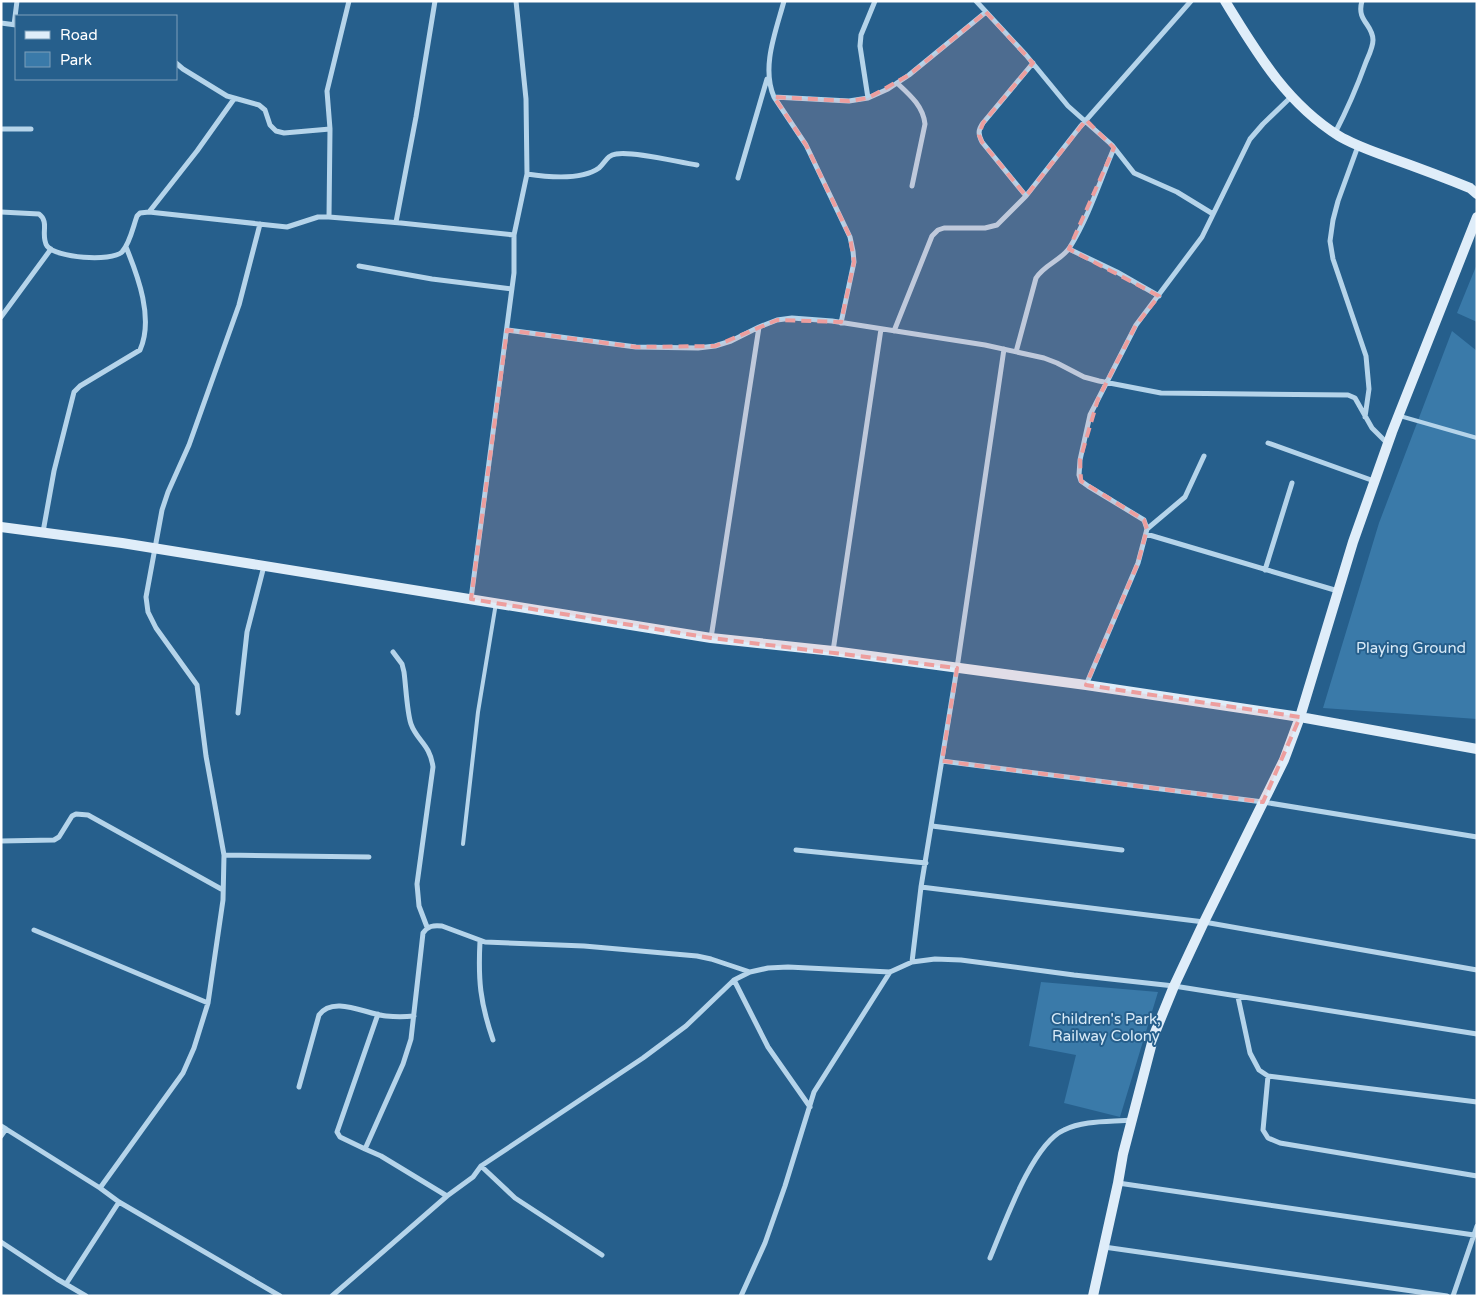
<svg xmlns="http://www.w3.org/2000/svg" width="1478" height="1297" font-family="'Varela Round',sans-serif">
  <style>
    .green { fill: #3a7aa9 }
    .lines { fill: none; stroke-linecap: round; stroke-linejoin: round }
    .lane { stroke: #b5d4ea; stroke-width: 4 }
    .street { stroke: #b5d4ea; stroke-width: 5 }
    .secondary { stroke: #dfedf9; stroke-width: 10 }
    .marked { fill: #ed9e9e; fill-opacity: 0.2; stroke: #ed9e9e; stroke-width: 4; stroke-dasharray: 10 6; stroke-linejoin: round }
    .labels { text-anchor: middle; stroke-width: 4; stroke-linejoin: round; paint-order: stroke }
    .park-label { font-size: 15px; fill: #d9ebf8; stroke: #265f8c }
  </style>
  <rect width="100%" height="100%" fill="#265f8c"/>
  <!-- green -->
  <path class="green" d="M 1477,264 L 1477,322 L 1457,313 Z
    M 1452,331 L 1477,351 L 1477,719 L 1323,708 L 1379,523 Z
    M 1041,982 L 1158,992 L 1120,1117 L 1064,1103 L 1076,1055 L 1029,1046 Z"/>
  <g class="lines">
    <!-- lane -->
    <path class="lane" d="M 1400,416 L 1477,438
      M 463,844 L 478,712 L 496,603"/>
    <!-- street -->
    <path class="street" d="M 784,1 C 776,31 761,67 774,97 L 806,145 L 850,237 L 853,251 L 854,262 L 841,323
      M 976,1 L 1026,55 L 1068,106 L 1112,145 L 1134,173 L 1177,192 L 1213,214
      M 1,23 L 16,25
      M 14,25 L 17,1
      M 176,63 L 183,69 L 227,96 L 259,105 L 265,110 L 270,125 L 276,131 L 284,133 L 330,129
      M 897,83 C 910,95 923,106 925,124 L 912,186
      M 774,97 L 849,101 L 868,98 L 888,89 L 909,75 L 986,12
      M 868,98 L 860,46 L 861,35 L 875,1
      M 1,129 L 31,129
      M 1335,133 C 1347,110 1357,87 1366,62 C 1369,55 1373,47 1373,40 C 1373,24 1356,21 1362,1
      M 1358,146 L 1338,201 L 1333,220 L 1330,241 L 1333,259 L 1366,356 L 1369,389 L 1365,417
      M 527,174 C 547,177 581,181 599,168 C 605,163 607,155 616,154 C 634,151 677,162 697,165
      M 738,178 L 767,79
      M 1026,196 L 982,142 C 978,134 978,130 983,123 L 1033,63
      M 1,212 L 39,214 C 50,222 40,235 47,246 C 56,258 111,262 122,252 C 130,243 133,227 137,216 L 140,213 L 149,212 L 287,227 L 318,217 L 329,217 L 401,223 L 514,235
      M 149,212 L 197,151 L 234,99
      M 329,217 L 330,129 L 327,91 L 349,1
      M 396,222 L 416,117 L 435,1
      M 1069,249 L 1117,272 L 1159,296
      M 359,266 L 432,279 L 512,289
      M 1,317 L 51,249
      M 507,330 L 636,347 L 698,348 L 715,346 L 731,341 L 759,327 L 777,320 L 792,318 L 832,321 L 985,345 L 1044,358 L 1057,363 L 1084,377 L 1099,381 L 1161,393 L 1348,395 L 1355,398 L 1372,428 L 1388,444
      M 894,331 L 932,236 L 938,230 L 944,228 L 985,228 L 997,225 L 1026,196 L 1080,127 L 1191,1
      M 1016,352 L 1036,278 C 1045,264 1062,260 1070,247 C 1089,216 1100,181 1114,148
      M 1268,443 L 1374,481
      M 1147,529 L 1185,497 L 1204,456
      M 43,532 L 54,471 L 74,392 L 80,386 L 140,350 C 154,319 138,276 126,247
      M 1146,534 L 1338,591
      M 1265,570 L 1292,483
      M 471,599 L 514,273 L 514,235 L 527,174 L 526,99 L 516,1
      M 711,638 L 759,327
      M 833,651 L 881,329
      M 393,652 L 402,664 L 404,672 C 406,687 407,712 411,724 C 417,741 430,744 433,767 L 417,884 L 419,906 L 427,927
      M 1086,685 L 1138,563 L 1147,529 L 1144,520 L 1088,486 L 1081,481 L 1079,475 L 1080,460 L 1090,415 L 1136,325 L 1202,237 L 1250,139 L 1263,124 L 1291,97
      M 238,713 L 247,632 L 264,566
      M 942,761 L 1263,802 L 1477,837
      M 932,826 L 1122,850
      M 1,841 L 54,840 L 59,837 L 72,816 L 76,814 L 88,815 L 223,890
      M 796,850 L 926,863
      M 224,855 L 369,857
      M 921,887 L 1204,922 L 1477,970
      M 34,930 L 208,1003
      M 480,941 C 478,980 480,1002 493,1040
      M 912,962 L 921,887 L 957,668 L 1004,349
      M 734,980 L 768,1047 L 810,1107
      M 1238,997 L 1250,1053 L 1259,1070 L 1268,1076 L 1477,1102
      M 1268,1076 L 1263,1130 L 1268,1138 L 1280,1143 L 1477,1176
      M 299,1087 L 319,1015 C 333,995 366,1014 386,1016 C 395,1017 405,1017 414,1016
      M 1,1126 L 6,1129 L 1,1136
      M 6,1129 L 100,1188 L 119,1202 L 280,1296
      M 365,1149 L 340,1137 L 337,1132 L 378,1014
      M 481,1166 L 515,1198 L 602,1255
      M 1118,1183 L 1474,1235
      M 100,1188 L 183,1073 L 194,1048 L 208,1003 L 223,900 L 224,855 L 206,756 L 197,685 L 156,628 L 148,612 L 146,597 L 162,510 L 168,492 L 189,445 L 239,305 L 260,224
      M 447,1196 L 381,1156 L 365,1149 L 403,1064 L 411,1039 L 423,933 C 428,926 433,925 442,926 L 485,942 L 584,946 L 697,956 L 711,959 L 750,972
      M 1,1242 L 57,1279 L 86,1296
      M 1104,1247 L 1447,1296
      M 990,1258 C 1004,1225 1032,1144 1064,1130 C 1084,1120 1110,1122 1132,1120
      M 66,1284 L 119,1202
      M 332,1296 L 447,1196 L 473,1177 L 481,1166 L 643,1058 L 686,1026 L 734,980 L 750,972 L 768,968 L 788,967 L 890,972 L 912,962 L 935,959 L 961,960 L 1074,975 L 1174,986 L 1477,1034
      M 741,1296 L 765,1243 L 785,1186 L 814,1092 L 890,972
      M 1453,1296 L 1477,1226"/>
    <!-- secondary -->
    <path class="secondary" d="M 1225,1 C 1257,53 1286,103 1339,136 C 1354,145 1372,151 1388,157 C 1416,167 1443,177 1470,188 L 1477,194
      M 1,527 L 122,543 L 711,638 L 833,651 L 1086,685 L 1300,717 L 1477,749
      M 1093,1296 L 1118,1183 L 1123,1154 L 1154,1035 L 1174,986 L 1204,922 L 1284,760 L 1300,717 L 1353,542 L 1392,432 L 1477,217"/>
  </g>
  <!-- marked area -->
  <path class="marked" d="M 986,12 L 1033,63 L 983,123 L 979,135 L 982,142 L 1026,196 L 1086,120 L 1114,148 L 1069,249 L 1159,296 L 1136,325 L 1098,399 L 1080,460 L 1081,481 L 1144,520 L 1147,529 L 1138,563 L 1086,685 L 1300,717 L 1263,802 L 942,761 L 957,668 L 711,638 L 471,599 L 507,330 L 636,347 L 715,346 L 777,320 L 841,322 L 854,262 L 850,237 L 806,145 L 774,97 L 849,101 L 868,98 L 909,75 Z"/>
  <g class="labels">
    <!-- park labels -->
    <g class="park-label">
      <text x="1411" y="653">Playing Ground</text>
      <text x="1106" y="1024">Children's Park,<tspan x="1106" dy="17">Railway Colony</tspan></text>
    </g>
  </g>
  <!-- border -->
  <rect width="1478" height="1297" fill="none" stroke="#ffffff" stroke-width="5"/>
  <!-- legend -->
  <rect x="15" y="15" width="162" height="65" fill="#265f8c" stroke="#7d9fba"/>
  <rect x="25" y="31" width="25" height="8" fill="#dfedf9" stroke="#7d9fba"/>
  <text x="60" y="40" font-size="15" fill="#ffffff">Road</text>
  <rect x="25" y="52" width="25" height="15" fill="#3a7aa9" stroke="#7d9fba"/>
  <text x="60" y="65" font-size="15" fill="#ffffff">Park</text>
</svg>
